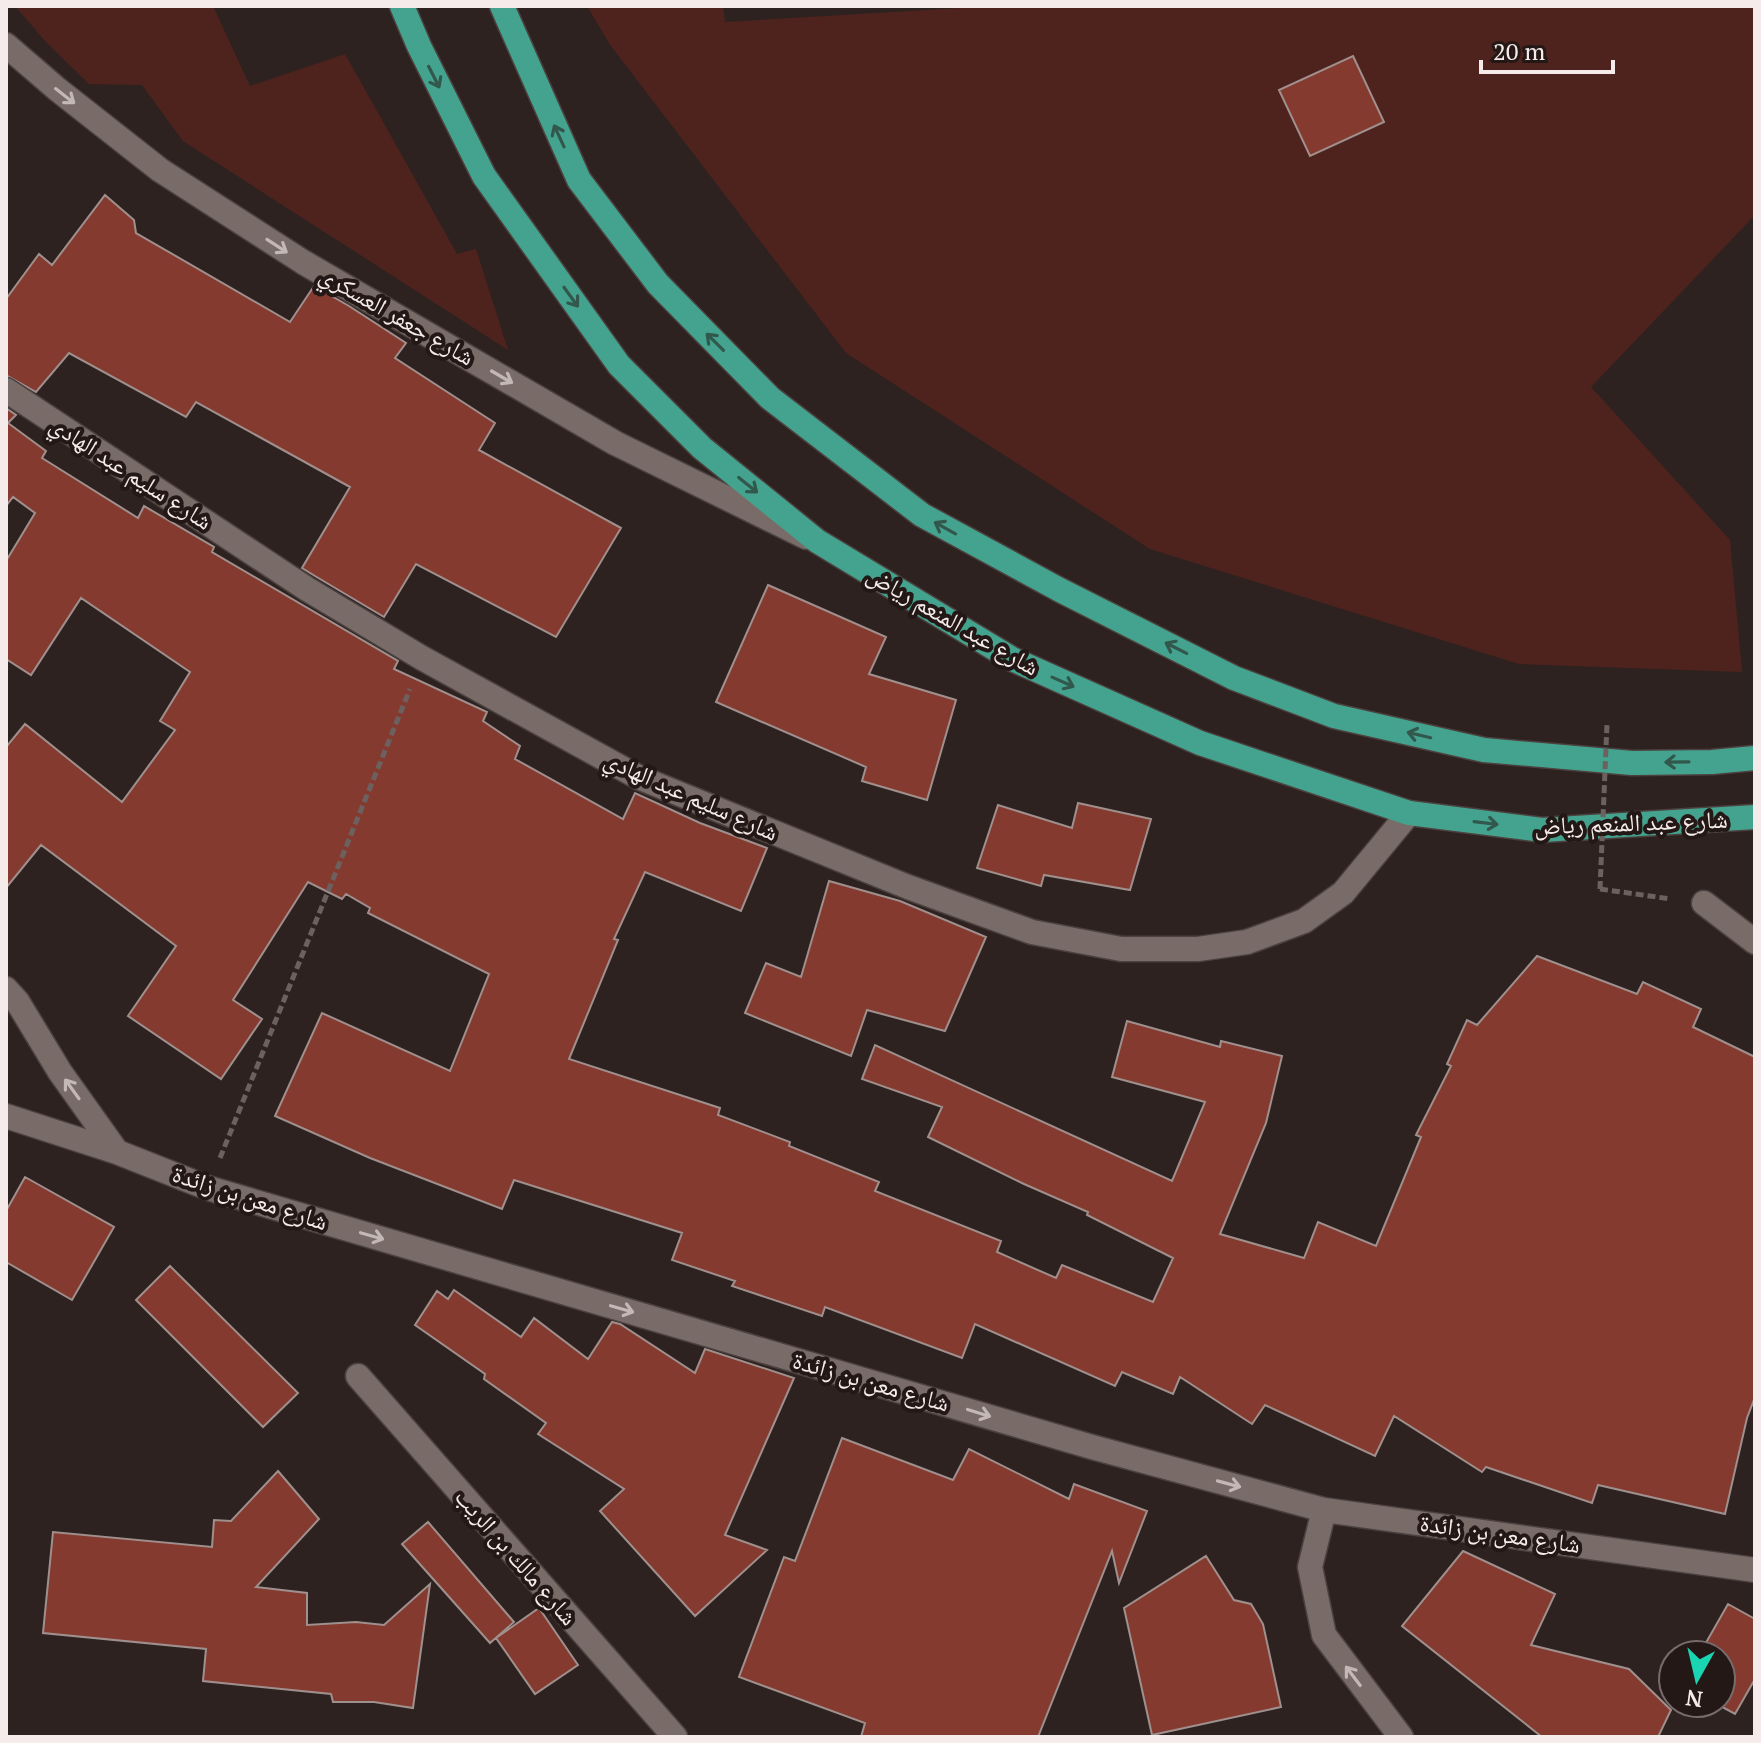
<svg xmlns="http://www.w3.org/2000/svg" width="1761" height="1743" font-family="'PT Serif','Noto Naskh Arabic',serif">
  <style>
    .green { fill: #4f231d }
    .building { fill: #853a30; stroke: #9f908d; stroke-width: 2 }
    .lines { fill: none; stroke-linecap: round; stroke-linejoin: round }
    .minor-casing { stroke: #4b413f; stroke-width: 27 }
    .major-casing { stroke: #4b413f; stroke-width: 27 }
    .path { stroke: #6c615f; stroke-width: 5; stroke-dasharray: 8 4; stroke-linecap: butt }
    .minor { stroke: #796b68; stroke-width: 24 }
    .major { stroke: #44a38e; stroke-width: 24 }
    .path-bridge { stroke: #6c615f; stroke-width: 5; stroke-dasharray: 8 4; stroke-linecap: butt }
    .oneway { stroke: #32574c }
    .oneway2 { stroke: #c3b8b6 }
    .labels { text-anchor: middle; stroke-width: 8; stroke-linejoin: round; paint-order: stroke }
    .street-label { font-size: 24px; fill: #f4ebea; stroke: #241816 }
  </style>
  <rect width="100%" height="100%" fill="#2e2220"/>
  <!-- green -->
  <path class="green" d="M 15,6 L 213,6 L 250,86 L 345,54 L 457,254 L 476,249 L 508,350 L 183,141 L 142,85 L 89,84 L 46,42 Z
    M 587,6 L 723,6 L 725,22 L 995,6 L 1755,6 L 1755,215 L 1591,387 L 1730,540 L 1742,672 L 1519,664 L 1150,549 L 846,353 L 611,46 Z"/>
  <!-- building -->
  <path class="building" d="M 1353,56 L 1384,122 L 1310,156 L 1279,90 Z
    M 105,195 L 134,220 L 136,233 L 290,322 L 314,286 L 349,306 L 406,343 L 395,358 L 495,423 L 479,450 L 621,528 L 556,637 L 416,564 L 384,617 L 315,576 L 302,568 L 350,487 L 196,402 L 186,417 L 69,353 L 36,392 L 6,375 L 6,299 L 39,254 L 52,265 Z
    M 6,408 L 16,415 L 8,423 L 46,451 L 42,458 L 138,518 L 144,506 L 214,547 L 212,552 L 398,661 L 394,669 L 487,712 L 483,721 L 520,746 L 515,759 L 623,819 L 635,793 L 700,823 L 767,848 L 741,911 L 645,872 L 614,939 L 618,940 L 569,1059 L 720,1108 L 718,1115 L 790,1142 L 789,1146 L 879,1182 L 875,1191 L 1001,1241 L 997,1252 L 1056,1278 L 1062,1265 L 1153,1302 L 1173,1258 L 1087,1215 L 1088,1212 L 1024,1184 L 928,1137 L 942,1107 L 862,1079 L 875,1045 L 1172,1181 L 1205,1102 L 1112,1077 L 1127,1021 L 1220,1047 L 1221,1041 L 1282,1056 L 1266,1123 L 1220,1234 L 1304,1258 L 1318,1222 L 1376,1246 L 1421,1137 L 1416,1135 L 1451,1066 L 1447,1064 L 1467,1020 L 1477,1025 L 1537,956 L 1637,994 L 1643,982 L 1701,1009 L 1693,1027 L 1755,1057 L 1755,1397 L 1747,1418 L 1725,1514 L 1598,1485 L 1592,1503 L 1486,1467 L 1482,1472 L 1394,1416 L 1375,1456 L 1265,1405 L 1252,1424 L 1180,1377 L 1173,1394 L 1122,1372 L 1115,1386 L 975,1324 L 962,1358 L 825,1307 L 822,1316 L 732,1286 L 735,1281 L 672,1260 L 682,1233 L 514,1180 L 502,1209 L 370,1158 L 275,1116 L 322,1013 L 450,1071 L 489,974 L 368,913 L 370,908 L 346,894 L 342,899 L 308,882 L 233,1000 L 262,1019 L 221,1079 L 128,1016 L 176,946 L 41,845 L 6,888 L 6,747 L 25,724 L 122,802 L 175,730 L 160,721 L 190,672 L 81,598 L 31,675 L 6,659 L 6,561 L 35,513 L 13,497 L 6,506 Z
    M 768,585 L 886,637 L 869,674 L 956,700 L 927,800 L 862,781 L 866,767 L 716,702 Z
    M 1078,803 L 1151,819 L 1130,890 L 1044,875 L 1041,886 L 977,868 L 998,805 L 1072,828 Z
    M 829,881 L 900,901 L 986,937 L 945,1031 L 867,1010 L 851,1056 L 745,1013 L 766,963 L 801,977 Z
    M 25,1177 L 114,1227 L 72,1300 L 6,1262 L 6,1211 Z
    M 170,1266 L 298,1393 L 263,1427 L 136,1300 Z
    M 454,1290 L 521,1337 L 534,1318 L 588,1359 L 612,1322 L 620,1324 L 695,1373 L 705,1349 L 794,1378 L 725,1535 L 767,1550 L 695,1616 L 600,1511 L 624,1489 L 538,1434 L 546,1423 L 484,1379 L 485,1374 L 415,1325 L 437,1291 L 448,1299 Z
    M 842,1438 L 953,1480 L 969,1449 L 1069,1499 L 1074,1484 L 1147,1511 L 1119,1583 L 1112,1551 L 1038,1737 L 861,1737 L 865,1723 L 739,1677 L 784,1557 L 795,1561 Z
    M 278,1471 L 319,1519 L 256,1587 L 307,1593 L 307,1625 L 356,1622 L 384,1625 L 430,1584 L 413,1708 L 374,1702 L 333,1702 L 331,1694 L 203,1681 L 206,1649 L 43,1633 L 53,1532 L 212,1547 L 214,1520 L 231,1521 Z
    M 428,1522 L 514,1622 L 490,1643 L 402,1544 Z
    M 1463,1551 L 1555,1594 L 1531,1645 L 1629,1669 L 1671,1710 L 1658,1737 L 1542,1737 L 1402,1626 Z
    M 1206,1556 L 1234,1600 L 1251,1604 L 1263,1624 L 1281,1707 L 1152,1735 L 1124,1608 Z
    M 1728,1604 L 1755,1619 L 1755,1679 L 1735,1714 L 1715,1703 L 1721,1703 L 1721,1655 L 1699,1655 Z
    M 539,1608 L 578,1665 L 535,1694 L 496,1638 Z"/>
  <g class="lines">
    <defs>
      <path id="minor" d="M 6,45 L 57,89 L 160,170 L 303,262 L 615,443 L 806,537
        M 6,390 L 307,589 L 422,658 L 638,777 L 908,887 L 1032,932 L 1121,949 L 1198,949 L 1247,942 L 1304,921 L 1343,893 L 1409,813
        M 1704,903 L 1755,942
        M 6,989 L 17,1001 L 60,1072 L 117,1152
        M 6,1116 L 117,1152 L 208,1188 L 1092,1447 L 1324,1510 L 1755,1570
        M 358,1376 L 675,1737
        M 1324,1510 L 1310,1567 L 1324,1635 L 1401,1737"/>
      <path id="major" d="M 402,6 L 419,46 L 484,176 L 619,365 L 702,448 L 817,541 L 1012,659 L 1200,743 L 1409,813 L 1542,830 L 1755,817
        M 502,6 L 579,180 L 658,284 L 770,398 L 922,515 L 1060,590 L 1234,678 L 1334,716 L 1484,750 L 1632,763 L 1712,762 L 1755,758"/>
    </defs>
    <!-- minor casing -->
    <use href="#minor" class="minor-casing"/>
    <!-- major casing -->
    <use href="#major" class="major-casing"/>
    <!-- path -->
    <path class="path" d="M 1600,889 L 1671,899
      M 220,1158 L 410,689"/>
    <!-- minor -->
    <use href="#minor" class="minor"/>
    <!-- major -->
    <use href="#major" class="major"/>
    <!-- path-bridge -->
    <path class="path-bridge" d="M 1600,889 L 1607,724"/>
  </g>
  <!-- one-way arrows -->
  <defs><path id="oneway-shaft" d="M-6 0H5M1.5-3L5.5 0L1.5 3" fill="none" stroke-width="1.6" stroke-linecap="round" stroke-linejoin="round" transform="scale(2)"/></defs>
  <g class="oneway">
    <use href="#oneway-shaft" transform="translate(434 77) rotate(63)"/>
    <use href="#oneway-shaft" transform="translate(559 136) rotate(-115)"/>
    <use href="#oneway-shaft" transform="translate(571 297) rotate(54)"/>
    <use href="#oneway-shaft" transform="translate(715 342) rotate(-135)"/>
    <use href="#oneway-shaft" transform="translate(748 485) rotate(39)"/>
    <use href="#oneway-shaft" transform="translate(945 528) rotate(-151)"/>
    <use href="#oneway-shaft" transform="translate(1176 648) rotate(-153)"/>
    <use href="#oneway-shaft" transform="translate(1063 682) rotate(24)"/>
    <use href="#oneway-shaft" transform="translate(1419 735) rotate(-167)"/>
    <use href="#oneway-shaft" transform="translate(1677 762) rotate(179)"/>
    <use href="#oneway-shaft" transform="translate(1486 823) rotate(7)"/>
  </g>
  <g class="oneway2">
    <use href="#oneway-shaft" transform="translate(65 96) rotate(38)"/>
    <use href="#oneway-shaft" transform="translate(277 246) rotate(33)"/>
    <use href="#oneway-shaft" transform="translate(502 377) rotate(30)"/>
    <use href="#oneway-shaft" transform="translate(72 1089) rotate(-126)"/>
    <use href="#oneway-shaft" transform="translate(372 1236) rotate(16)"/>
    <use href="#oneway-shaft" transform="translate(622 1309) rotate(16)"/>
    <use href="#oneway-shaft" transform="translate(979 1413) rotate(17)"/>
    <use href="#oneway-shaft" transform="translate(1229 1484) rotate(15)"/>
    <use href="#oneway-shaft" transform="translate(1353 1676) rotate(-127)"/>
  </g>
  <g class="labels">
    <!-- street labels -->
    <g class="street-label">
      <text transform="translate(397 316) rotate(30)" y="8">شارع جعفر العسكري</text>
      <text transform="translate(131 473) rotate(33)" y="8">شارع سليم عبد الهادي</text>
      <text transform="translate(953 621) rotate(30)" y="8">شارع عبد المنعم رياض</text>
      <text transform="translate(691 796) rotate(24)" y="8">شارع سليم عبد الهادي</text>
      <text transform="translate(1631 823) rotate(-2)" y="8">شارع عبد المنعم رياض</text>
      <text transform="translate(250 1198) rotate(18)" y="8">شارع معن بن زائدة</text>
      <text transform="translate(871 1382) rotate(16)" y="8">شارع معن بن زائدة</text>
      <text transform="translate(1500 1534) rotate(8)" y="8">شارع معن بن زائدة</text>
      <text transform="translate(516 1557) rotate(49)" y="8">شارع مالك بن الريب</text>
    </g>
  </g>
  <!-- border -->
  <rect width="1761" height="1743" fill="none" stroke="#f4ebea" stroke-width="16"/>
  <!-- north arrow -->
  <g transform="translate(1697 1679) rotate(188)"><circle r="38" fill="#241816" stroke="#776c6b" stroke-width="2"/>
  <path d="M0-6L14 30L0 20L-14 30Z" fill="#1ad5b2"/>
  <text y="-12" font-size="22" font-weight="bold" text-anchor="middle" fill="#f4ebea">N</text>
  </g>
  <!-- scale -->
  <path d="M1481 60v12h132v-12" fill="none" stroke="#f4ebea" stroke-width="4"/>
  <text x="1493" y="60" font-size="24" fill="#f4ebea" stroke="#241816" stroke-width="6" paint-order="stroke">20 m</text>
</svg>
